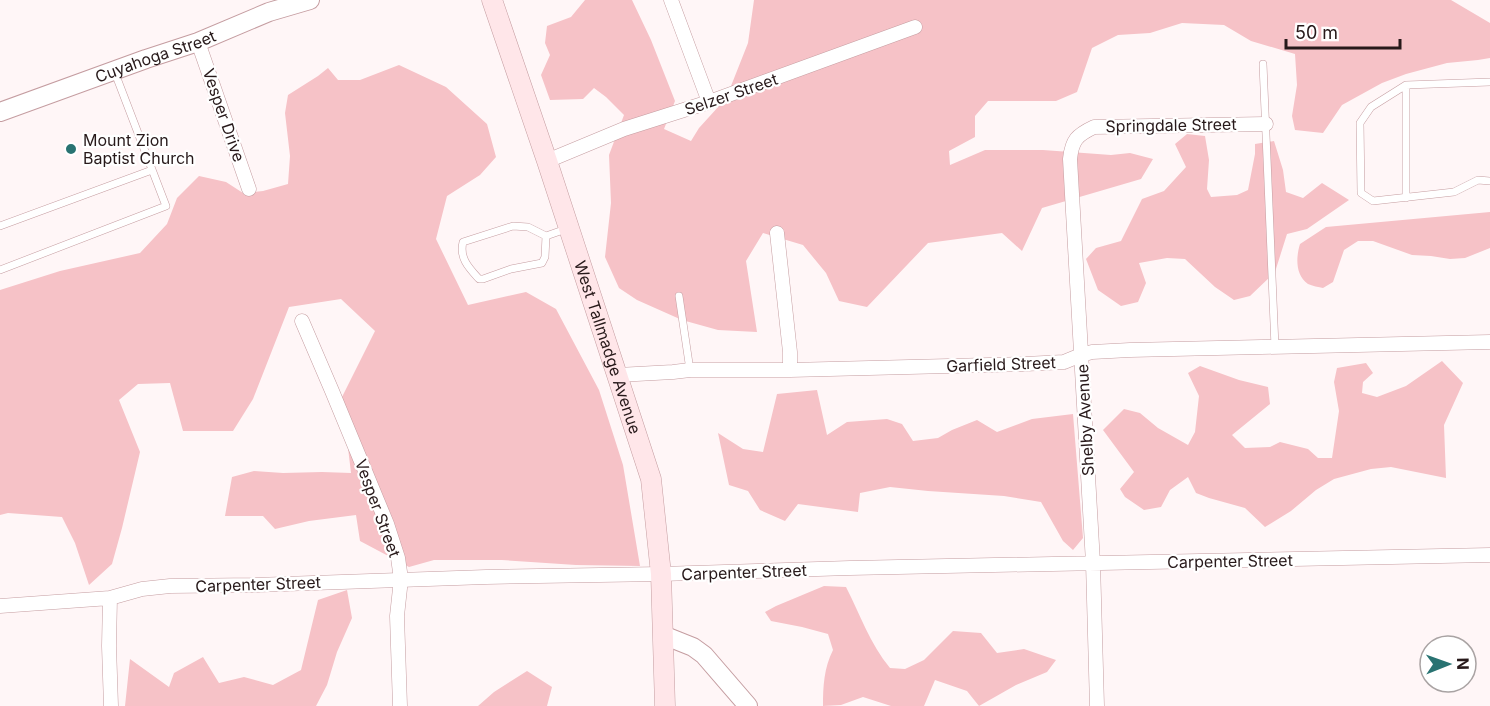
<svg xmlns="http://www.w3.org/2000/svg" width="1490" height="706" font-family="Inter,sans-serif">
  <style>
    .green { fill: #f6c2c7 }
    .lines { fill: none; stroke-linecap: round; stroke-linejoin: round }
    .service-casing { stroke: #c59da1; stroke-width: 8 }
    .minor-casing { stroke: #c59da1; stroke-width: 15 }
    .tertiary-casing { stroke: #c59da1; stroke-width: 20 }
    .secondary-casing { stroke: #c59da1; stroke-width: 21 }
    .service { stroke: #fff; stroke-width: 7 }
    .minor { stroke: #fff; stroke-width: 14 }
    .tertiary { stroke: #fff; stroke-width: 18 }
    .secondary { stroke: #ffe6e9; stroke-width: 20 }
    .poi-dot { fill: #297372; stroke: #fff; stroke-width: 2 }
    .labels { text-anchor: middle; stroke-width: 4.5; stroke-linejoin: round; paint-order: stroke }
    .street-label { font-size: 16px; fill: #27191a; stroke: #fff }
    .poi-label { font-size: 16px; fill: #27191a; stroke: #fff; text-anchor: start }
  </style>
  <rect width="100%" height="100%" fill="#fff6f7"/>
  <!-- green -->
  <path class="green" d="M 585,0 L 632,0 L 651,40 L 675,101 L 664,129 L 691,141 L 699,128 L 719,106 L 731,86 L 748,43 L 754,0 L 1451,0 L 1490,23 L 1490,58 L 1478,60 L 1447,63 L 1406,74 L 1382,83 L 1342,105 L 1323,133 L 1295,130 L 1292,116 L 1297,85 L 1295,54 L 1251,41 L 1224,25 L 1182,23 L 1150,33 L 1118,35 L 1092,48 L 1077,92 L 1056,101 L 988,101 L 975,116 L 975,137 L 949,151 L 950,165 L 985,150 L 1043,150 L 1111,155 L 1130,153 L 1153,159 L 1141,179 L 1042,208 L 1022,251 L 1002,233 L 928,243 L 867,307 L 839,301 L 826,273 L 803,245 L 763,233 L 746,261 L 757,332 L 718,330 L 682,320 L 637,300 L 619,288 L 605,257 L 611,203 L 609,155 L 624,115 L 606,97 L 594,88 L 583,99 L 550,100 L 541,75 L 550,55 L 545,43 L 547,26 L 571,17 Z
    M 399,65 L 446,87 L 487,124 L 496,157 L 480,175 L 447,196 L 436,239 L 468,305 L 526,292 L 556,309 L 599,390 L 623,465 L 640,566 L 576,565 L 502,560 L 434,560 L 409,567 L 360,541 L 356,515 L 309,521 L 275,529 L 263,516 L 225,516 L 232,477 L 254,471 L 283,473 L 322,472 L 351,473 L 342,397 L 375,331 L 341,299 L 289,307 L 253,399 L 233,431 L 183,431 L 170,383 L 138,384 L 119,400 L 140,452 L 122,528 L 112,564 L 89,585 L 75,543 L 62,517 L 8,513 L 0,515 L 0,290 L 60,271 L 140,253 L 167,224 L 177,198 L 199,176 L 226,182 L 243,193 L 263,191 L 288,184 L 290,156 L 285,113 L 288,95 L 318,76 L 328,68 L 338,80 L 360,80 Z
    M 1187,134 L 1205,136 L 1209,160 L 1207,189 L 1211,197 L 1237,195 L 1248,190 L 1255,154 L 1255,144 L 1274,141 L 1283,170 L 1286,192 L 1303,198 L 1322,183 L 1349,200 L 1307,229 L 1287,234 L 1275,272 L 1250,296 L 1234,300 L 1215,287 L 1185,259 L 1167,258 L 1139,263 L 1146,283 L 1138,302 L 1121,306 L 1098,290 L 1086,259 L 1096,248 L 1121,241 L 1142,199 L 1164,191 L 1186,167 L 1175,144 Z
    M 1490,212 L 1490,248 L 1465,258 L 1450,259 L 1431,256 L 1412,255 L 1373,241 L 1358,241 L 1344,250 L 1333,282 L 1323,288 C 1319,287 1312,286 1308,284 C 1295,275 1296,257 1300,244 L 1326,227 Z
    M 1442,361 L 1463,383 L 1444,425 L 1446,478 L 1391,467 L 1371,469 L 1334,479 L 1316,490 L 1291,511 L 1265,527 L 1245,508 L 1209,498 L 1196,493 L 1188,477 L 1170,490 L 1161,507 L 1144,510 L 1125,497 L 1120,489 L 1134,472 L 1103,430 L 1124,409 L 1140,413 L 1158,428 L 1188,445 L 1195,432 L 1199,396 L 1188,373 L 1200,366 L 1239,380 L 1268,387 L 1270,404 L 1232,435 L 1245,448 L 1270,447 L 1280,442 L 1308,449 L 1318,458 L 1332,458 L 1339,411 L 1334,382 L 1337,368 L 1366,363 L 1373,373 L 1363,382 L 1362,393 L 1377,397 L 1406,386 Z
    M 817,390 L 827,435 L 847,422 L 887,419 L 902,424 L 913,441 L 938,438 L 952,430 L 977,420 L 997,432 L 1032,419 L 1073,414 L 1083,538 L 1073,550 L 1063,541 L 1041,502 L 1004,496 L 928,491 L 890,487 L 860,493 L 858,512 L 798,504 L 785,521 L 760,510 L 748,491 L 729,485 L 718,433 L 743,449 L 763,452 L 777,394 Z
    M 824,586 L 846,587 C 860,614 870,644 890,668 L 905,669 L 924,660 L 953,631 L 981,633 L 997,653 L 1024,649 L 1056,660 L 1047,672 L 1016,685 L 979,706 L 967,691 L 935,680 L 924,706 L 891,706 L 863,697 L 841,705 L 823,706 C 823,686 824,668 833,650 L 828,634 L 802,627 L 771,621 L 765,612 L 776,606 Z
    M 347,590 L 352,618 L 337,652 L 327,685 L 316,706 L 125,706 L 130,659 L 169,687 L 174,673 L 203,657 L 219,683 L 244,677 L 273,685 L 301,670 L 318,600 Z
    M 527,671 L 552,687 L 547,706 L 478,706 L 494,692 Z"/>
  <g class="lines">
    <defs>
      <path id="service" d="M 1263,64 L 1275,347
        M 1490,82 L 1406,85 L 1371,107 L 1360,123 L 1361,193 L 1373,201 L 1454,192 L 1478,180 L 1490,181
        M 1406,198 L 1406,85
        M 0,226 L 152,170
        M 546,236 L 545,257 L 542,263 L 511,269 L 483,279 L 479,279 C 469,268 459,258 463,242 L 513,226 L 528,227 L 546,236 L 566,229
        M 0,270 L 166,206 L 115,73
        M 679,296 L 690,370"/>
      <path id="minor" d="M 671,0 L 709,102
        M 198,42 L 249,189
        M 547,161 L 624,129 L 709,102 L 915,27
        M 777,233 L 790,352 L 790,370
        M 302,321 L 332,391 L 387,524 L 398,558 L 401,579 L 397,616 L 400,706
        M 618,375 L 673,372 L 690,370 L 790,370 L 1025,364 L 1064,362 L 1081,355 L 1092,352 L 1130,350 L 1490,342
        M 110,598 L 109,646 L 111,706
        M 0,606 L 110,598 L 142,589 L 170,586 L 255,585 L 486,577 L 661,574 L 850,568 L 1490,555
        M 1097,706 L 1093,563 L 1070,159 C 1072,140 1077,135 1094,127 L 1266,124"/>
      <g id="tertiary">
        <path id="s1" d="M 0,112 L 146,59 L 198,42 L 269,12 L 310,0"/>
        <path d="M 663,635 L 693,647 L 704,655 L 748,706"/>
      </g>
      <g id="secondary">
        <path id="s2" d="M 492,0 L 547,161 L 651,479 L 661,574 L 665,706"/>
      </g>
    </defs>
    <!-- service casing -->
    <use href="#service" class="service-casing"/>
    <!-- minor casing -->
    <use href="#minor" class="minor-casing"/>
    <!-- tertiary casing -->
    <use href="#tertiary" class="tertiary-casing"/>
    <!-- secondary casing -->
    <use href="#secondary" class="secondary-casing"/>
    <!-- service -->
    <use href="#service" class="service"/>
    <!-- minor -->
    <use href="#minor" class="minor"/>
    <!-- tertiary -->
    <use href="#tertiary" class="tertiary"/>
    <!-- secondary -->
    <use href="#secondary" class="secondary"/>
  </g>
  <!-- markers -->
  <circle class="poi-dot" cx="71" cy="149" r="6"/>
  <g class="labels">
    <!-- street labels -->
    <g class="street-label">
      <text dy="6" stroke="none"><textPath href="#s1" startOffset="165">Cuyahoga Street</textPath></text>
      <text transform="translate(731 94) rotate(-19)" y="6">Selzer Street</text>
      <text transform="translate(224 115) rotate(71)" y="6">Vesper Drive</text>
      <text transform="translate(1171 125) rotate(-1)" y="6">Springdale Street</text>
      <text dy="6" stroke="none"><textPath href="#s2" startOffset="366">West Tallmadge Avenue</textPath></text>
      <text transform="translate(1001 364) rotate(-2)" y="6">Garfield Street</text>
      <text transform="translate(1085 420) rotate(-93)" y="6">Shelby Avenue</text>
      <text transform="translate(378 508) rotate(70)" y="6">Vesper Street</text>
      <text transform="translate(1230 561) rotate(-1)" y="6">Carpenter Street</text>
      <text transform="translate(744 572) rotate(-2)" y="6">Carpenter Street</text>
      <text transform="translate(258 584) rotate(-2)" y="6">Carpenter Street</text>
    </g>
    <!-- poi labels -->
    <g class="poi-label">
      <text x="83" y="146">Mount Zion<tspan x="83" dy="18">Baptist Church</tspan></text>
    </g>
  </g>
  <!-- north arrow -->
  <g transform="translate(1448 664) rotate(89)"><circle r="28" fill="#ffffff" stroke="#a9a3a3" stroke-width="1.5"/>
  <path d="M0-4.5L10 22L0 15L-10 22Z" fill="#297372"/>
  <text y="-9" font-size="16" font-weight="bold" text-anchor="middle" fill="#27191a">N</text>
  </g>
  <!-- scale -->
  <path d="M1286 39v9h114v-9" fill="none" stroke="#27191a" stroke-width="3"/>
  <text x="1295" y="39" font-size="18" fill="#27191a" stroke="#ffffff" stroke-width="4.5" paint-order="stroke">50 m</text>
</svg>
